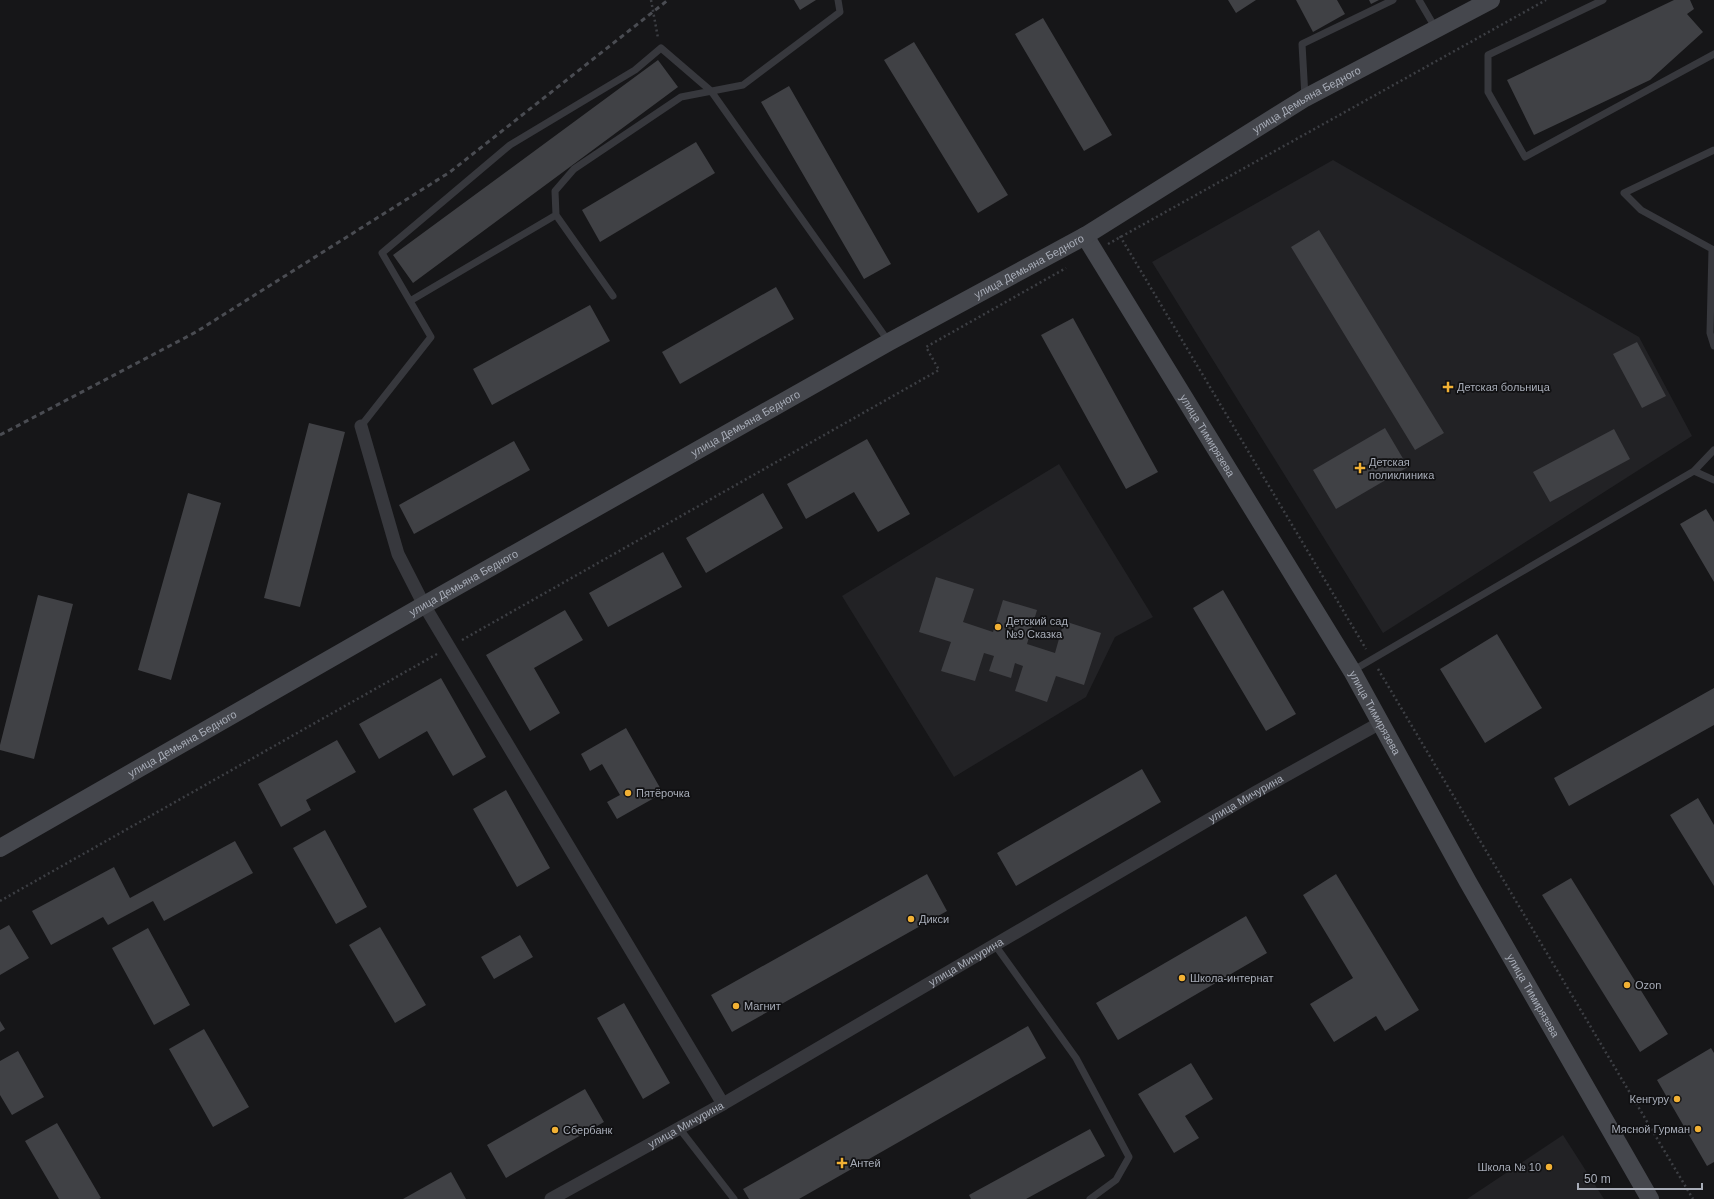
<svg xmlns="http://www.w3.org/2000/svg" width="1714" height="1199" font-family="Helvetica,sans-serif">
  <style>
    .built { fill: #222225 }
    .building { fill: #404145 }
    .lines { fill: none; stroke-linecap: round; stroke-linejoin: round }
    .path { stroke: #3d3f44; stroke-width: 2.5; stroke-dasharray: 2 3; stroke-linecap: butt }
    .lane { stroke: #37383d; stroke-width: 7 }
    .street { stroke: #37383d; stroke-width: 13 }
    .secondary { stroke: #45474d; stroke-width: 18 }
    .rail { stroke: #4a4c52; stroke-width: 3; stroke-dasharray: 5 4; stroke-linecap: butt }
    .poi-dot { fill: #f2b134; stroke: #111113; stroke-width: 1.5 }
    .labels { text-anchor: middle; stroke-width: 3.5; stroke-linejoin: round; paint-order: stroke }
    .street-label { font-size: 11px; fill: #a8adb8; stroke: #111113 }
    .poi-label { font-size: 11px; fill: #a8adb8; stroke: #111113; text-anchor: start }
  </style>
  <rect width="100%" height="100%" fill="#161618"/>
  <!-- built -->
  <path class="built" d="M 1333,160 L 1639,337 L 1692,436 L 1383,633 L 1152,262 Z
    M 1059,464 L 1153,617 L 1115,637 L 1086,697 L 954,777 L 842,596 Z
    M 1563,1135 L 1604,1199 L 1467,1199 Z"/>
  <!-- building -->
  <path class="building" d="M 794,0 L 816,0 L 800,10 Z
    M 1228,0 L 1256,0 L 1236,13 Z
    M 1296,0 L 1337,0 L 1345,14 L 1313,32 Z
    M 1369,0 L 1379,0 L 1371,4 Z
    M 1674,0 L 1690,0 L 1694,9 L 1687,14 L 1703,32 L 1650,80 L 1534,135 L 1507,80 Z
    M 1043,18 L 1112,135 L 1084,151 L 1015,34 Z
    M 914,42 L 1008,195 L 978,213 L 884,60 Z
    M 658,60 L 678,87 L 413,283 L 393,255 Z
    M 789,86 L 891,264 L 864,279 L 761,102 Z
    M 696,142 L 715,173 L 600,242 L 582,210 Z
    M 1319,230 L 1444,433 L 1415,450 L 1291,247 Z
    M 776,287 L 794,319 L 680,384 L 662,352 Z
    M 590,305 L 610,341 L 492,405 L 473,369 Z
    M 1073,318 L 1158,472 L 1126,489 L 1041,335 Z
    M 1637,342 L 1666,396 L 1642,408 L 1613,354 Z
    M 309,423 L 345,432 L 300,607 L 264,598 Z
    M 1385,428 L 1408,467 L 1336,509 L 1313,470 Z
    M 1614,429 L 1630,459 L 1550,502 L 1533,472 Z
    M 867,439 L 910,514 L 878,532 L 854,492 L 806,519 L 787,484 Z
    M 514,441 L 530,470 L 414,534 L 399,505 Z
    M 188,493 L 221,503 L 171,680 L 138,670 Z
    M 763,493 L 783,528 L 706,573 L 686,538 Z
    M 1706,509 L 1714,522 L 1714,582 L 1680,524 Z
    M 663,552 L 682,587 L 608,627 L 589,593 Z
    M 936,577 L 974,589 L 963,622 L 993,632 L 1003,600 L 1037,610 L 1027,644 L 1055,653 L 1064,621 L 1101,633 L 1084,685 L 1056,676 L 1047,702 L 1015,691 L 1023,666 L 1015,663 L 1011,678 L 989,671 L 994,656 L 984,653 L 975,681 L 941,671 L 951,642 L 919,632 Z
    M 1223,590 L 1296,714 L 1266,731 L 1193,608 Z
    M 38,595 L 73,604 L 34,759 L 0,750 L 0,745 Z
    M 565,610 L 583,640 L 534,668 L 560,713 L 530,731 L 486,655 Z
    M 1497,634 L 1542,708 L 1485,743 L 1440,669 Z
    M 441,678 L 486,757 L 453,776 L 427,731 L 379,759 L 359,724 Z
    M 1714,688 L 1714,725 L 1569,806 L 1554,778 Z
    M 626,728 L 663,793 L 617,819 L 607,802 L 620,795 L 602,764 L 590,771 L 581,754 Z
    M 337,740 L 356,772 L 306,800 L 311,810 L 281,827 L 258,784 Z
    M 1142,769 L 1161,802 L 1016,886 L 997,853 Z
    M 506,790 L 550,868 L 517,887 L 473,809 Z
    M 1698,798 L 1714,825 L 1714,886 L 1670,815 Z
    M 325,830 L 367,907 L 336,924 L 293,848 Z
    M 235,841 L 253,873 L 164,921 L 153,901 L 108,925 L 103,917 L 51,945 L 32,911 L 114,867 L 130,898 Z
    M 927,874 L 947,911 L 732,1032 L 711,995 Z
    M 1336,874 L 1419,1010 L 1385,1031 L 1376,1016 L 1334,1042 L 1310,1004 L 1353,978 L 1303,895 Z
    M 1571,878 L 1668,1034 L 1640,1052 L 1542,895 Z
    M 1246,916 L 1267,953 L 1118,1040 L 1096,1003 Z
    M 9,925 L 29,958 L 0,975 L 0,930 Z
    M 380,927 L 426,1005 L 395,1023 L 349,945 Z
    M 148,928 L 190,1005 L 154,1025 L 112,948 Z
    M 520,935 L 533,957 L 494,979 L 481,957 Z
    M 624,1003 L 670,1083 L 643,1099 L 597,1018 Z
    M 0,1021 L 5,1029 L 0,1032 Z
    M 1028,1026 L 1046,1058 L 799,1199 L 749,1199 L 743,1189 Z
    M 204,1029 L 249,1107 L 213,1127 L 169,1049 Z
    M 1711,1048 L 1714,1053 L 1714,1162 L 1707,1166 L 1657,1080 Z
    M 18,1051 L 44,1097 L 12,1115 L 0,1095 L 0,1061 Z
    M 1191,1063 L 1213,1099 L 1185,1116 L 1199,1138 L 1174,1153 L 1138,1094 Z
    M 585,1089 L 604,1122 L 506,1178 L 487,1145 Z
    M 57,1123 L 101,1198 L 99,1199 L 59,1199 L 25,1141 Z
    M 1090,1129 L 1105,1156 L 1026,1199 L 971,1199 L 969,1195 Z
    M 451,1172 L 466,1199 L 403,1199 Z"/>
  <g class="lines">
    <!-- path -->
    <path class="path" d="M 651,0 L 658,38
      M 1120,236 L 1366,649
      M 1108,244 L 1546,0
      M 462,640 L 939,370 L 926,347 L 1066,268
      M 1378,669 L 1693,1199
      M 0,901 L 437,654"/>
    <!-- lane -->
    <path class="lane" d="M 1419,0 L 1436,29
      M 1603,0 L 1488,55 L 1488,92 L 1525,157 L 1714,54
      M 1305,97 L 1302,44 L 1393,0
      M 1714,150 L 1624,193 L 1641,210 L 1712,249 L 1710,333 L 1714,346
      M 556,215 L 613,296
      M 410,301 L 556,215 L 555,191 L 574,169 L 681,97 L 743,85 L 840,12 L 838,0
      M 361,426 L 431,337 L 382,253 L 510,145 L 635,70 L 661,48 L 711,91 L 889,342
      M 1694,471 L 1714,480
      M 1352,671 L 1694,471 L 1714,450
      M 995,945 L 1076,1058 L 1129,1157 L 1116,1180 L 1090,1199
      M 679,1128 L 734,1199"/>
    <!-- street -->
    <g class="street">
      <path d="M 361,426 L 398,554 L 424,605 L 723,1104"/>
      <path id="s1" d="M 551,1199 L 723,1104 L 1256,792 L 1380,723"/>
    </g>
    <!-- secondary -->
    <g class="secondary">
      <path id="s2" d="M 1085,236 L 1352,671 L 1468,882 L 1650,1199"/>
      <path id="s3" d="M 0,848 L 424,605 L 889,342 L 1085,236 L 1305,98 L 1491,0"/>
    </g>
    <!-- rail -->
    <path class="rail" d="M 0,435 L 196,332 L 450,172 L 668,0"/>
  </g>
  <!-- markers -->
  <g class="poi-dot">
    <path d="M1446 381h4v4h4v4h-4v4h-4v-4h-4v-4h4z"/>
    <path d="M1358 462h4v4h4v4h-4v4h-4v-4h-4v-4h4z"/>
    <circle cx="998" cy="627" r="4"/>
    <circle cx="628" cy="793" r="4"/>
    <circle cx="911" cy="919" r="4"/>
    <circle cx="1182" cy="978" r="4"/>
    <circle cx="1627" cy="985" r="4"/>
    <circle cx="736" cy="1006" r="4"/>
    <circle cx="1677" cy="1099" r="4"/>
    <circle cx="1698" cy="1129" r="4"/>
    <circle cx="555" cy="1130" r="4"/>
    <path d="M840 1157h4v4h4v4h-4v4h-4v-4h-4v-4h4z"/>
    <circle cx="1549" cy="1167" r="4"/>
  </g>
  <g class="labels">
    <!-- street labels -->
    <g class="street-label">
      <text dy="4" stroke="none"><textPath href="#s3" startOffset="1506">улица Демьяна Бедного</textPath></text>
      <text dy="4" stroke="none"><textPath href="#s3" startOffset="1182">улица Демьяна Бедного</textPath></text>
      <text dy="4" stroke="none"><textPath href="#s3" startOffset="858">улица Демьяна Бедного</textPath></text>
      <text dy="4" stroke="none"><textPath href="#s2" startOffset="234">улица Тимирязева</textPath></text>
      <text dy="4" stroke="none"><textPath href="#s3" startOffset="534">улица Демьяна Бедного</textPath></text>
      <text dy="4" stroke="none"><textPath href="#s2" startOffset="558">улица Тимирязева</textPath></text>
      <text dy="4" stroke="none"><textPath href="#s3" startOffset="210">улица Демьяна Бедного</textPath></text>
      <text dy="4" stroke="none"><textPath href="#s1" startOffset="802">улица Мичурина</textPath></text>
      <text dy="4" stroke="none"><textPath href="#s1" startOffset="478">улица Мичурина</textPath></text>
      <text dy="4" stroke="none"><textPath href="#s2" startOffset="882">улица Тимирязева</textPath></text>
      <text dy="4" stroke="none"><textPath href="#s1" startOffset="154">улица Мичурина</textPath></text>
    </g>
    <!-- poi labels -->
    <g class="poi-label">
      <text x="1457" y="391">Детская больница</text>
      <text x="1369" y="466">Детская<tspan x="1369" dy="13">поликлиника</tspan></text>
      <text x="1006" y="625">Детский сад<tspan x="1006" dy="13">№9 Сказка</tspan></text>
      <text x="636" y="797">Пятёрочка</text>
      <text x="919" y="923">Дикси</text>
      <text x="1190" y="982">Школа-интернат</text>
      <text x="1635" y="989">Ozon</text>
      <text x="744" y="1010">Магнит</text>
      <text x="1669" y="1103" text-anchor="end">Кенгуру</text>
      <text x="1690" y="1133" text-anchor="end">Мясной Гурман</text>
      <text x="563" y="1134">Сбербанк</text>
      <text x="850" y="1167">Антей</text>
      <text x="1541" y="1171" text-anchor="end">Школа № 10</text>
    </g>
  </g>
  <!-- scale -->
  <path d="M1578 1183v6h124v-6" fill="none" stroke="#a8adb8" stroke-width="2"/>
  <text x="1584" y="1183" font-size="12" fill="#a8adb8" stroke="#111113" stroke-width="3" paint-order="stroke">50 m</text>
</svg>
